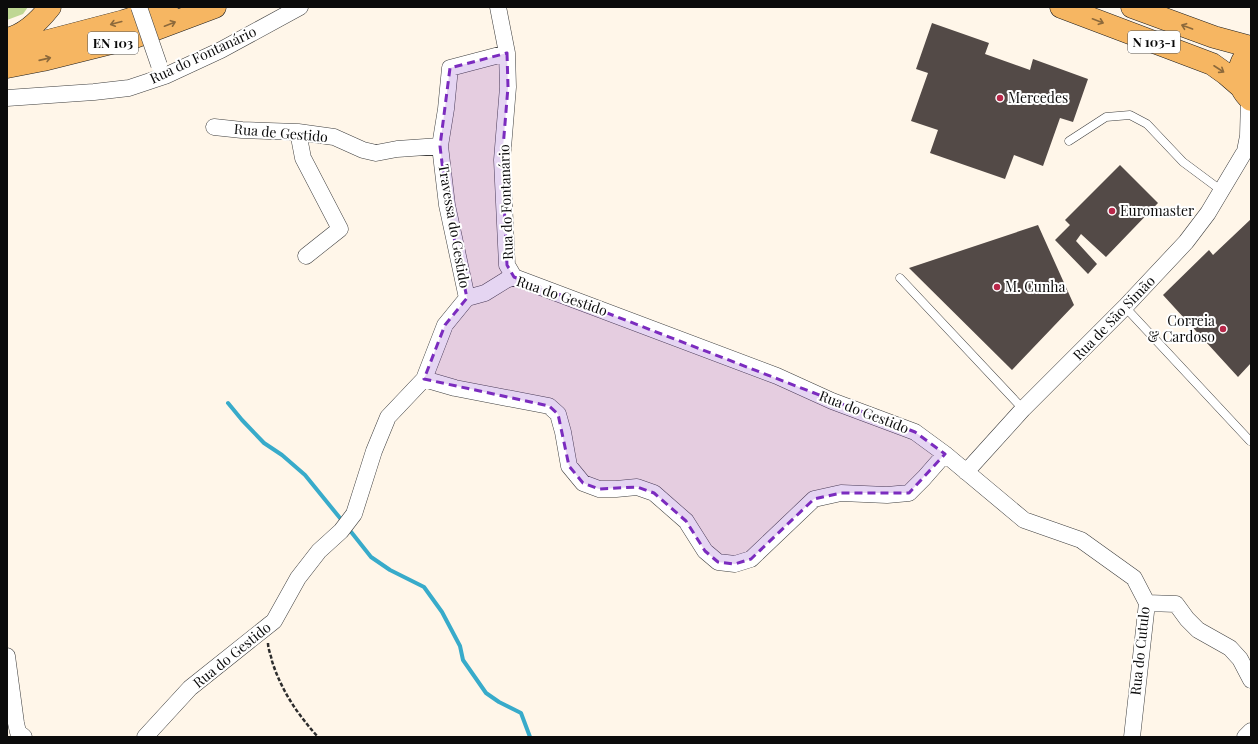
<svg xmlns="http://www.w3.org/2000/svg" width="1258" height="744" font-family="'Playfair Display',serif">
  <style>
    .forest { fill: #bfd794 }
    .lines { fill: none; stroke-linecap: round; stroke-linejoin: round }
    .stream { stroke: #38abca; stroke-width: 4 }
    .building { fill: #534a47 }
    .service-casing { stroke: #3e3e3e; stroke-width: 9 }
    .minor-casing { stroke: #3e3e3e; stroke-width: 17 }
    .primary-casing { stroke: #1c1c1c; stroke-width: 23 }
    .path { stroke: #2d2d2d; stroke-width: 2.5; stroke-dasharray: 4 2; stroke-linecap: butt }
    .service { stroke: #fff; stroke-width: 8 }
    .minor { stroke: #fff; stroke-width: 16 }
    .primary { stroke: #f6b662; stroke-width: 22 }
    .minor-bridge-casing { stroke: #3e3e3e; stroke-width: 17; stroke-linecap: butt }
    .minor-bridge { stroke: #fff; stroke-width: 16 }
    .oneway { stroke: #8c693b }
    .marked { fill: #7b2cbf; fill-opacity: 0.2; stroke: #7b2cbf; stroke-width: 3; stroke-dasharray: 8 5; stroke-linejoin: round }
    .poi-dot { fill: #b72749; stroke: #fff; stroke-width: 1.5 }
    .labels { text-anchor: middle; stroke-width: 4; stroke-linejoin: round; paint-order: stroke }
    .shield { fill: #fff; stroke: #545454; stroke-width: 1 }
    .shield-label { font-size: 13px; font-weight: bold; fill: #0b0b0b }
    .street-label { font-size: 14px; fill: #0b0b0b; stroke: #fff }
    .poi-label { font-size: 14px; fill: #0b0b0b; stroke: #fff; text-anchor: start }
  </style>
  <rect width="100%" height="100%" fill="#fff6e9"/>
  <!-- forest -->
  <path class="forest" d="M 7,7 L 28,7 L 23,14 L 7,20 Z"/>
  <g class="lines">
    <!-- stream -->
    <path class="stream" d="M 228,403 L 242,420 L 264,443 L 282,455 L 305,475 L 344,523
      M 348,528 L 371,557 L 390,570 L 424,587 L 442,612 L 460,646 L 463,660 L 486,693 L 499,702 L 521,713 L 530,737"/>
  </g>
  <!-- building -->
  <path class="building" d="M 932,23 L 989,43 L 985,54 L 1030,70 L 1033,59 L 1088,79 L 1073,122 L 1060,118 L 1043,166 L 1014,155 L 1005,179 L 930,153 L 938,130 L 911,121 L 928,73 L 916,69 Z
    M 1120,165 L 1158,203 L 1106,257 L 1081,234 L 1076,241 L 1097,264 L 1088,274 L 1055,240 L 1070,225 L 1065,220 Z
    M 1251,219 L 1251,363 L 1238,377 L 1163,295 L 1209,250 L 1213,255 Z
    M 1038,225 L 1074,305 L 1012,370 L 909,268 Z"/>
  <g class="lines">
    <defs>
      <path id="service" d="M 1069,141 L 1106,117 L 1130,115 L 1147,124 L 1183,162 L 1222,191
        M 900,278 L 1023,409
        M 1125,307 L 1250,441"/>
      <path id="minor" d="M 498,7 L 507,53 L 508,87 L 502,160 L 507,265 L 514,277
        M 7,98 L 94,92 L 129,88 L 165,76 L 221,50 L 300,7
        M 214,127 L 242,130 L 298,132 L 334,137 L 363,150 L 376,153 L 397,149 L 440,146
        M 298,132 L 303,158 L 340,229 L 306,256
        M 1245,151 L 1248,136 L 1249,98
        M 467,298 L 447,205 L 440,146 L 446,109 L 450,68 L 507,53
        M 424,379 L 455,388 L 549,406 L 558,414 L 563,432 L 569,466 L 583,483 L 599,489 L 616,489 L 637,487 L 654,493 L 686,521 L 705,551 L 718,562 L 735,564 L 751,559 L 814,499 L 841,493 L 887,495 L 909,493 L 924,478 L 945,454
        M 966,472 L 1023,409 L 1125,307 L 1186,242 L 1208,213 L 1245,151 L 1251,145
        M 1147,603 L 1176,604 L 1187,619 L 1198,630 L 1230,648 L 1240,659 L 1251,680
        M 7,656 L 16,723 L 18,732 L 24,737
        M 145,737 L 190,688 L 274,621 L 298,578 L 319,551 L 341,531 L 354,514 L 374,451 L 388,417 L 424,379 L 445,325 L 467,298 L 485,293 L 506,280 L 514,277 L 777,376 L 832,401 L 915,432 L 945,454 L 1024,520 L 1081,540 L 1134,578 L 1147,603 L 1132,737
        M 1245,737 L 1251,731"/>
      <path id="primary" d="M 1061,7 L 1212,64 L 1226,74 L 1241,87
        M 1132,7 L 1214,37 L 1251,47
        M 7,39 C 25,35 39,21 50,7
        M 7,48 L 40,43 L 124,21 L 167,7
        M 1251,50 C 1236,64 1234,85 1251,100
        M 7,67 L 43,60 L 135,37 L 215,7"/>
    </defs>
    <!-- service casing -->
    <use href="#service" class="service-casing"/>
    <!-- minor casing -->
    <use href="#minor" class="minor-casing"/>
    <!-- primary casing -->
    <use href="#primary" class="primary-casing"/>
    <!-- path -->
    <path class="path" d="M 268,643 C 268,649 271,655 272,661 C 281,690 298,715 318,737"/>
    <!-- service -->
    <use href="#service" class="service"/>
    <!-- minor -->
    <use href="#minor" class="minor"/>
    <!-- primary -->
    <use href="#primary" class="primary"/>
    <defs>
      <path id="minor-bridge" d="M 139,7 L 159,65"/>
    </defs>
    <!-- minor-bridge casing -->
    <use href="#minor-bridge" class="minor-bridge-casing"/>
    <!-- minor-bridge -->
    <use href="#minor-bridge" class="minor-bridge"/>
  </g>
  <!-- one-way arrows -->
  <defs><path id="oneway-shaft" d="M-6 0H5M1.5-3L5.5 0L1.5 3" fill="none" stroke-width="1.6" stroke-linecap="round" stroke-linejoin="round"/></defs>
  <g class="oneway">
    <use href="#oneway-shaft" transform="translate(1098 21) rotate(21)"/>
    <use href="#oneway-shaft" transform="translate(116 23) rotate(165)"/>
    <use href="#oneway-shaft" transform="translate(170 24) rotate(-21)"/>
    <use href="#oneway-shaft" transform="translate(1187 27) rotate(-160)"/>
    <use href="#oneway-shaft" transform="translate(45 59) rotate(-13)"/>
    <use href="#oneway-shaft" transform="translate(1219 69) rotate(33)"/>
  </g>
  <!-- marked area -->
  <path class="marked" d="M 507,53 L 508,87 L 502,160 L 507,265 L 514,277 L 915,432 L 945,454 L 909,493 L 841,493 L 814,499 L 751,559 L 735,564 L 718,562 L 705,551 L 686,521 L 654,493 L 637,487 L 599,489 L 583,483 L 569,466 L 558,414 L 549,406 L 424,379 L 445,325 L 467,298 L 447,205 L 440,146 L 450,68 Z"/>
  <!-- markers -->
  <g class="poi-dot">
    <circle cx="1000" cy="98" r="4"/>
    <circle cx="1112" cy="211" r="4"/>
    <circle cx="997" cy="287" r="4"/>
    <circle cx="1223" cy="329" r="4"/>
  </g>
  <g class="labels">
    <!-- shield labels -->
    <g class="shield">
      <rect x="1128" y="31" width="52" height="22" rx="3"/>
      <rect x="88" y="32" width="50" height="22" rx="3"/>
    </g>
    <g class="shield-label">
      <text x="1154" y="47">N 103-1</text>
      <text x="113" y="48">EN 103</text>
    </g>
    <!-- street labels -->
    <g class="street-label">
      <text transform="translate(203 55) rotate(-25)" y="5">Rua do Fontanário</text>
      <text transform="translate(281 133) rotate(5)" y="5">Rua de Gestido</text>
      <text transform="translate(506 202) rotate(-92)" y="5">Rua do Fontanário</text>
      <text transform="translate(454 226) rotate(80)" y="5">Travessa do Gestido</text>
      <text transform="translate(562 296) rotate(19)" y="5">Rua do Gestido</text>
      <text transform="translate(1114 318) rotate(-46)" y="5">Rua de São Simão</text>
      <text transform="translate(864 412) rotate(21)" y="5">Rua do Gestido</text>
      <text transform="translate(1140 651) rotate(-84)" y="5">Rua do Cutulo</text>
      <text transform="translate(232 655) rotate(-39)" y="5">Rua do Gestido</text>
    </g>
    <!-- poi labels -->
    <g class="poi-label">
      <text x="1008" y="103">Mercedes</text>
      <text x="1120" y="216">Euromaster</text>
      <text x="1005" y="292">M. Cunha</text>
      <text x="1215" y="326" text-anchor="end">Correia<tspan x="1215" dy="16">&amp; Cardoso</tspan></text>
    </g>
  </g>
  <!-- border -->
  <rect width="1258" height="744" fill="none" stroke="#0b0b0b" stroke-width="16"/>
</svg>
